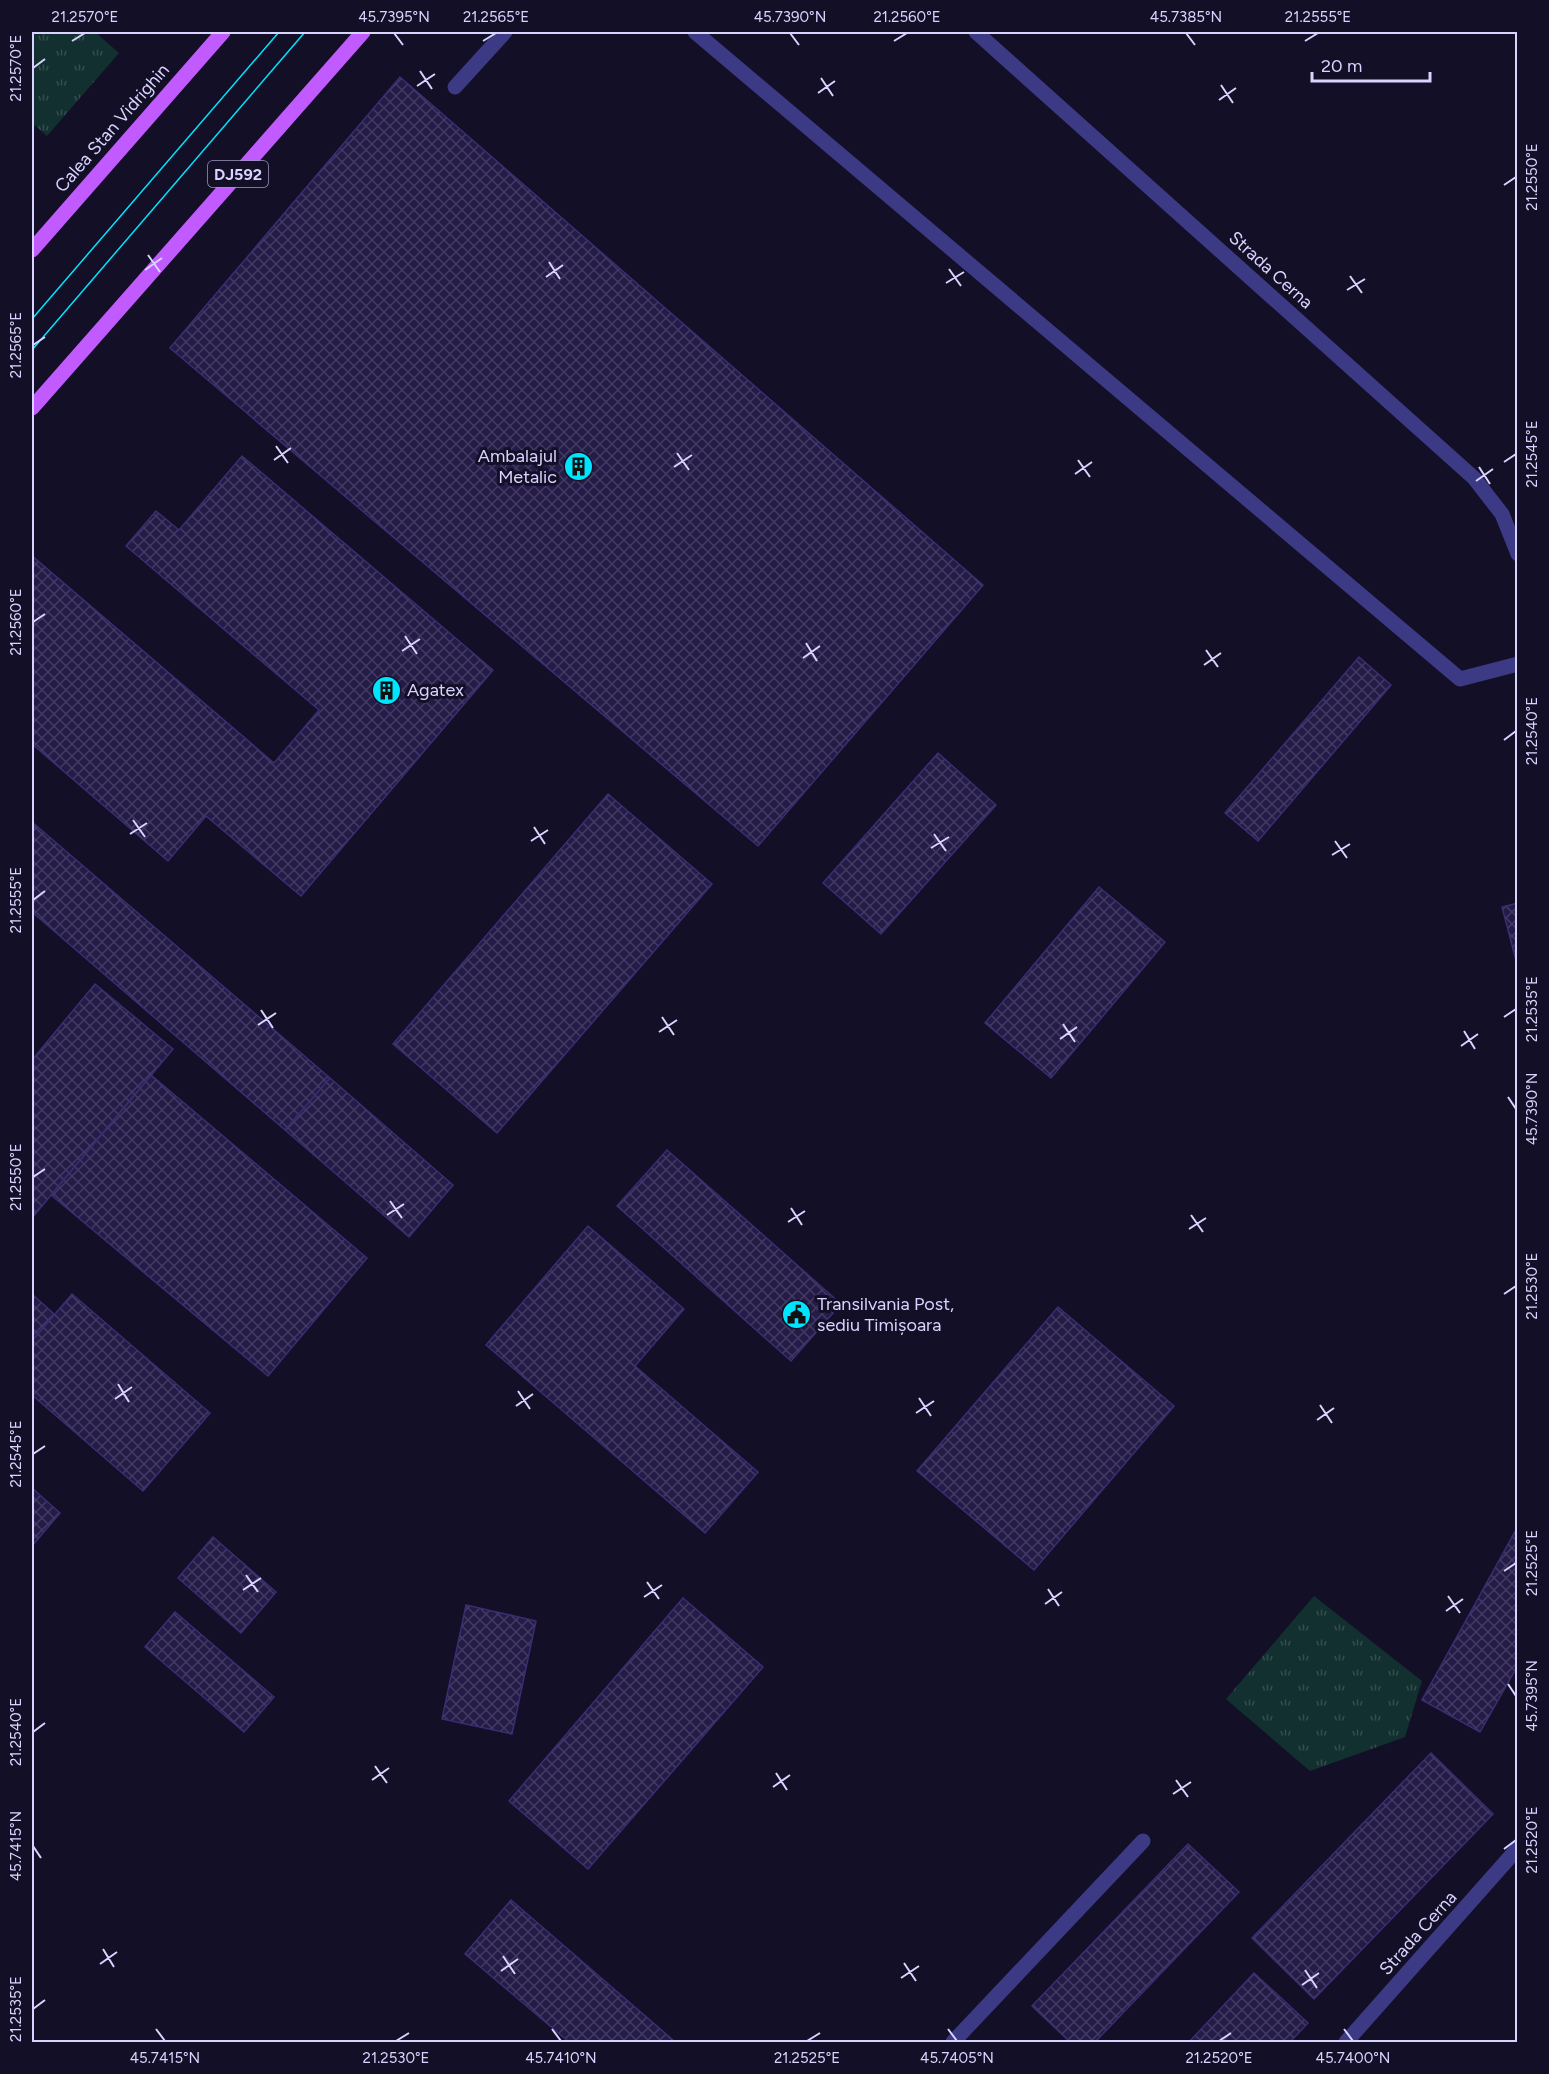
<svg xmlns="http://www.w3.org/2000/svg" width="1549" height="2074" font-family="Figtree,sans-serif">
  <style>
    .grass { fill: url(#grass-tufts) }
    .building { fill: url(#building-cross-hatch); stroke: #3b2d73; stroke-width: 1.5 }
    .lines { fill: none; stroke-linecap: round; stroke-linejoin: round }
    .service { stroke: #3d3a85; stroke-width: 15 }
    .minor { stroke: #3d3a85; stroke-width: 15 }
    .primary { stroke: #c25bff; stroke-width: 15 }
    .tram { stroke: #00e5ff; stroke-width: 1.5 }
    .ticks { fill: none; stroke: #d9d4ff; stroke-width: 2 }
    .labels { text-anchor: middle; stroke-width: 6; stroke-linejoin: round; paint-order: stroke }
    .shield { fill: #130f26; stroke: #9e99be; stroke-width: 1.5 }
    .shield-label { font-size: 16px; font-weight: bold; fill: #d9d4ff }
    .street-label { font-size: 18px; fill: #d9d4ff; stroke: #130f26 }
    .poi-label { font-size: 18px; fill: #d9d4ff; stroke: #130f26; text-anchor: start }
    .neatline { fill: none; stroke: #d9d4ff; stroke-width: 2 }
    .ticks-label { font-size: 15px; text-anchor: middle; fill: #d9d4ff }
  </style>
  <defs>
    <pattern id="grass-tufts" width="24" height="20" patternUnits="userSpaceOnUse" patternTransform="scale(1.5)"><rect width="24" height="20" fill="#12302f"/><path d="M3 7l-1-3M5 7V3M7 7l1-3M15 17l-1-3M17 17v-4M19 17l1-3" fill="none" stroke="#344d4e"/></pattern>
    <pattern id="building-cross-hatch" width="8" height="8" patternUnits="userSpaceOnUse" patternTransform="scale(1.5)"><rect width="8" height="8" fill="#241b47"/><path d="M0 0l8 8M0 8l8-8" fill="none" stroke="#433b63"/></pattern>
  </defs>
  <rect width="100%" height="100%" fill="#130f26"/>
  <!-- grass -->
  <path class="grass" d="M 32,32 L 95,32 L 119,53 L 47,136 L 32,123 Z
    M 1314,1596 L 1422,1681 L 1405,1737 L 1310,1771 L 1226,1699 Z"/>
  <!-- building -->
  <path class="building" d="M 400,77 L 983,585 L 758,846 L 170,348 Z
    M 242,456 L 493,670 L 301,896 L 206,816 L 168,861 L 32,744 L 32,556 L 274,763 L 319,710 L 126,546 L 156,511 L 179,530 Z
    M 1359,657 L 1391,685 L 1258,841 L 1225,813 Z
    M 938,753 L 996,805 L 881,934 L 823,883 Z
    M 608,794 L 712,884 L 497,1133 L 393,1044 Z
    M 32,822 L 330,1078 L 285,1130 L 32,912 Z
    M 1099,887 L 1165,942 L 1051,1078 L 985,1023 Z
    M 1518,903 L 1518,968 L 1502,907 Z
    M 95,984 L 173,1049 L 32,1218 L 32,1060 Z
    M 151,1075 L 367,1258 L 268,1376 L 51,1195 Z
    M 330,1078 L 453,1185 L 409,1237 L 285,1130 Z
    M 667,1150 L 841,1304 L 791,1361 L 617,1206 Z
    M 588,1226 L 684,1309 L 635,1366 L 758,1472 L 705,1533 L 486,1345 Z
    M 32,1294 L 54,1314 L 32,1341 Z
    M 72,1294 L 210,1413 L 143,1491 L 32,1395 L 32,1341 Z
    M 1058,1307 L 1174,1406 L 1034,1570 L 917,1471 Z
    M 32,1488 L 60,1513 L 32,1546 Z
    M 1518,1526 L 1518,1665 L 1480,1732 L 1422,1700 Z
    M 213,1537 L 276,1592 L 241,1633 L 178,1578 Z
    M 683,1598 L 763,1667 L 588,1869 L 509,1801 Z
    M 466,1605 L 536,1621 L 512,1734 L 442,1719 Z
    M 175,1612 L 274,1697 L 244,1732 L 145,1647 Z
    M 1431,1753 L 1493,1814 L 1314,1999 L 1252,1938 Z
    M 1188,1844 L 1239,1892 L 1095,2042 L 1070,2042 L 1032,2006 Z
    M 511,1900 L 673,2040 L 676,2042 L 569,2042 L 465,1954 Z
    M 1254,1973 L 1308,2023 L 1290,2042 L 1189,2042 Z"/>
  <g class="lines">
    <!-- service -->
    <path class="service" d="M 695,32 L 1460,679 L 1518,664
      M 455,87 L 505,32
      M 953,2042 L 1143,1841"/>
    <!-- minor -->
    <path class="minor" d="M 976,32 L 1474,478 L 1502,514 L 1518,554
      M 1346,2042 L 1518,1848"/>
    <!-- primary -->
    <path class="primary" d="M 32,250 L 223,32
      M 32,408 L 363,32"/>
    <!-- tram -->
    <path class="tram" d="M 32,319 L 279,32
      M 32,350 L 305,32"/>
  </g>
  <!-- ticks -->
  <path class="ticks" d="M 394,33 L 403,45M 790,33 L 799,45M 1186,33 L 1195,45M 72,41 L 85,33M 483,41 L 496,33M 894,41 L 907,33M 1305,41 L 1318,33M 33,68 L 45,59M 420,71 L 432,89M 821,78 L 833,96M 1221,85 L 1233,103M 417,86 L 435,74M 818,93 L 835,81M 1219,100 L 1236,88M 1504,185 L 1516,177M 148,255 L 160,272M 549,262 L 560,279M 949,269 L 961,286M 145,270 L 162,258M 1350,276 L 1362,293M 546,277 L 563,265M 946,283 L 964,272M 1347,290 L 1365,279M 33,345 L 45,337M 276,446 L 288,463M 677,453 L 689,470M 274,460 L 291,448M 1078,460 L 1090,477M 1504,462 L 1516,454M 674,467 L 692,455M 1479,467 L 1490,484M 1075,474 L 1092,462M 1476,481 L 1493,469M 33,622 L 45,614M 405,636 L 417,654M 806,643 L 817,661M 1206,650 L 1218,667M 402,651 L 420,639M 803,658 L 820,646M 1204,665 L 1221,653M 1504,740 L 1516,731M 133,820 L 145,837M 534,827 L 545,844M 130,834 L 147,823M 934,834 L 946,851M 531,841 L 548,830M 1335,841 L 1347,858M 931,848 L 949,837M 1332,855 L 1350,844M 33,900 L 45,891M 261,1010 L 273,1028M 662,1017 L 674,1035M 1504,1017 L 1516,1009M 1063,1024 L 1075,1042M 258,1025 L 276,1013M 1464,1031 L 1475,1049M 659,1032 L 677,1020M 1060,1039 L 1077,1027M 1461,1046 L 1478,1034M 1508,1097 L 1516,1109M 33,1177 L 45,1169M 390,1201 L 402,1218M 791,1208 L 802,1225M 387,1215 L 404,1204M 1191,1215 L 1203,1232M 788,1222 L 805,1211M 1189,1229 L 1206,1218M 1504,1294 L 1516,1286M 118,1384 L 129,1402M 518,1391 L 530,1409M 919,1398 L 931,1416M 115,1399 L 132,1387M 1320,1405 L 1332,1423M 516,1406 L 533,1394M 916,1413 L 934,1401M 1317,1420 L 1334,1408M 33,1454 L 45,1446M 1504,1571 L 1516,1563M 246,1575 L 258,1592M 647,1582 L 659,1599M 1048,1589 L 1059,1606M 243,1590 L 261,1578M 1448,1596 L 1460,1613M 644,1597 L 662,1585M 1045,1604 L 1062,1592M 1446,1611 L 1463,1599M 1508,1684 L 1516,1696M 33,1732 L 45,1723M 375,1766 L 387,1783M 776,1773 L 787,1790M 372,1780 L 389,1768M 1176,1780 L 1188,1797M 773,1787 L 790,1775M 1173,1794 L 1191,1782M 33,1846 L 41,1858M 1504,1849 L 1516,1840M 103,1949 L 114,1967M 503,1956 L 515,1974M 904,1963 L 916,1981M 100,1964 L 117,1952M 1305,1970 L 1317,1988M 501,1971 L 518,1959M 901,1978 L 919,1966M 1302,1985 L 1319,1973M 33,2009 L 45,2000M 156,2029 L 165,2041M 552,2029 L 561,2041M 948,2029 L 957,2041M 1344,2029 L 1353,2041M 396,2041 L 409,2033M 807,2041 L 820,2033M 1219,2041 L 1231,2033"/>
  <!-- icons -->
  <defs>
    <symbol id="building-disc" viewBox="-11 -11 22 22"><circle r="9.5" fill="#00e5ff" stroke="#130f26"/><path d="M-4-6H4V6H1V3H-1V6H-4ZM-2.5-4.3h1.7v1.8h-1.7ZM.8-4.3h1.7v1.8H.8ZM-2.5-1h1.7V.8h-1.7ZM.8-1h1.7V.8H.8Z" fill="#111"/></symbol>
    <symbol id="civic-disc" viewBox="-11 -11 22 22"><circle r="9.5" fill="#00e5ff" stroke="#130f26"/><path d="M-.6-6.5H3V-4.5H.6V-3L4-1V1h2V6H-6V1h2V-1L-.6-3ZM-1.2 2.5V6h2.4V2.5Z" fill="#111"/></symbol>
  </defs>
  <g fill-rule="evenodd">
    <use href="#building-disc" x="562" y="450" width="33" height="33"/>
    <use href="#building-disc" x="370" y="674" width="33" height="33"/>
    <use href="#civic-disc" x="780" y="1298" width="33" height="33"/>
  </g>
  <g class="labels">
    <!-- shield labels -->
    <rect class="shield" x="208" y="161" width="60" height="26" rx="4.5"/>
    <g class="shield-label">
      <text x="238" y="180">DJ592</text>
    </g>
    <!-- street labels -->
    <g class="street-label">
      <text transform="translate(112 128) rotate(-49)" y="6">Calea Stan Vidrighin</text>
      <text transform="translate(1271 270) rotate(42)" y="6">Strada Cerna</text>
      <text transform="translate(1418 1933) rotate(-48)" y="6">Strada Cerna</text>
    </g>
    <!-- poi labels -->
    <g class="poi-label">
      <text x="557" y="462" text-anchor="end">Ambalajul<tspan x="557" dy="21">Metalic</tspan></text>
      <text x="407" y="696">Agatex</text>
      <text x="817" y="1310">Transilvania Post,<tspan x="817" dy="21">sediu Timișoara</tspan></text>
    </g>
  </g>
  <!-- border -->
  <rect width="1549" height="2074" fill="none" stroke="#130f26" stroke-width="66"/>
  <!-- scale -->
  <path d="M1312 72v9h118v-9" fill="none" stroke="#d9d4ff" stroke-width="3"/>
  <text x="1321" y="72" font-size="18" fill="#d9d4ff" stroke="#130f26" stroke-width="4.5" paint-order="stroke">20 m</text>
  <rect x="33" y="33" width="1483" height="2008" class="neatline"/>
  <g class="ticks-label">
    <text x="85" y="22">21.2570°E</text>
    <text x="394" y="22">45.7395°N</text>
    <text x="496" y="22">21.2565°E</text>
    <text x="790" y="22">45.7390°N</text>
    <text x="907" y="22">21.2560°E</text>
    <text x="1186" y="22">45.7385°N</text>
    <text x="1318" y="22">21.2555°E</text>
    <text transform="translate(16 68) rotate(-90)" y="5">21.2570°E</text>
    <text transform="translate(1532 177) rotate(-90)" y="5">21.2550°E</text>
    <text transform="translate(16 345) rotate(-90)" y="5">21.2565°E</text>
    <text transform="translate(1532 454) rotate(-90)" y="5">21.2545°E</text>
    <text transform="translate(16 622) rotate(-90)" y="5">21.2560°E</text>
    <text transform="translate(1532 731) rotate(-90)" y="5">21.2540°E</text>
    <text transform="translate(16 900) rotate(-90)" y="5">21.2555°E</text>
    <text transform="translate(1532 1009) rotate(-90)" y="5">21.2535°E</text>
    <text transform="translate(1532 1109) rotate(-90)" y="5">45.7390°N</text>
    <text transform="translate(16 1177) rotate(-90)" y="5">21.2550°E</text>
    <text transform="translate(1532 1286) rotate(-90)" y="5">21.2530°E</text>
    <text transform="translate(16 1454) rotate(-90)" y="5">21.2545°E</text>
    <text transform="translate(1532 1563) rotate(-90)" y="5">21.2525°E</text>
    <text transform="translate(1532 1696) rotate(-90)" y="5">45.7395°N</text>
    <text transform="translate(16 1732) rotate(-90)" y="5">21.2540°E</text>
    <text transform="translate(1532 1840) rotate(-90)" y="5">21.2520°E</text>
    <text transform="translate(16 1846) rotate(-90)" y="5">45.7415°N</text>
    <text transform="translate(16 2009) rotate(-90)" y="5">21.2535°E</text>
    <text x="165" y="2063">45.7415°N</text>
    <text x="396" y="2063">21.2530°E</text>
    <text x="561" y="2063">45.7410°N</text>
    <text x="807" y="2063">21.2525°E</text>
    <text x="957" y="2063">45.7405°N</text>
    <text x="1219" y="2063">21.2520°E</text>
    <text x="1353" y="2063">45.7400°N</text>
  </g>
</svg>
